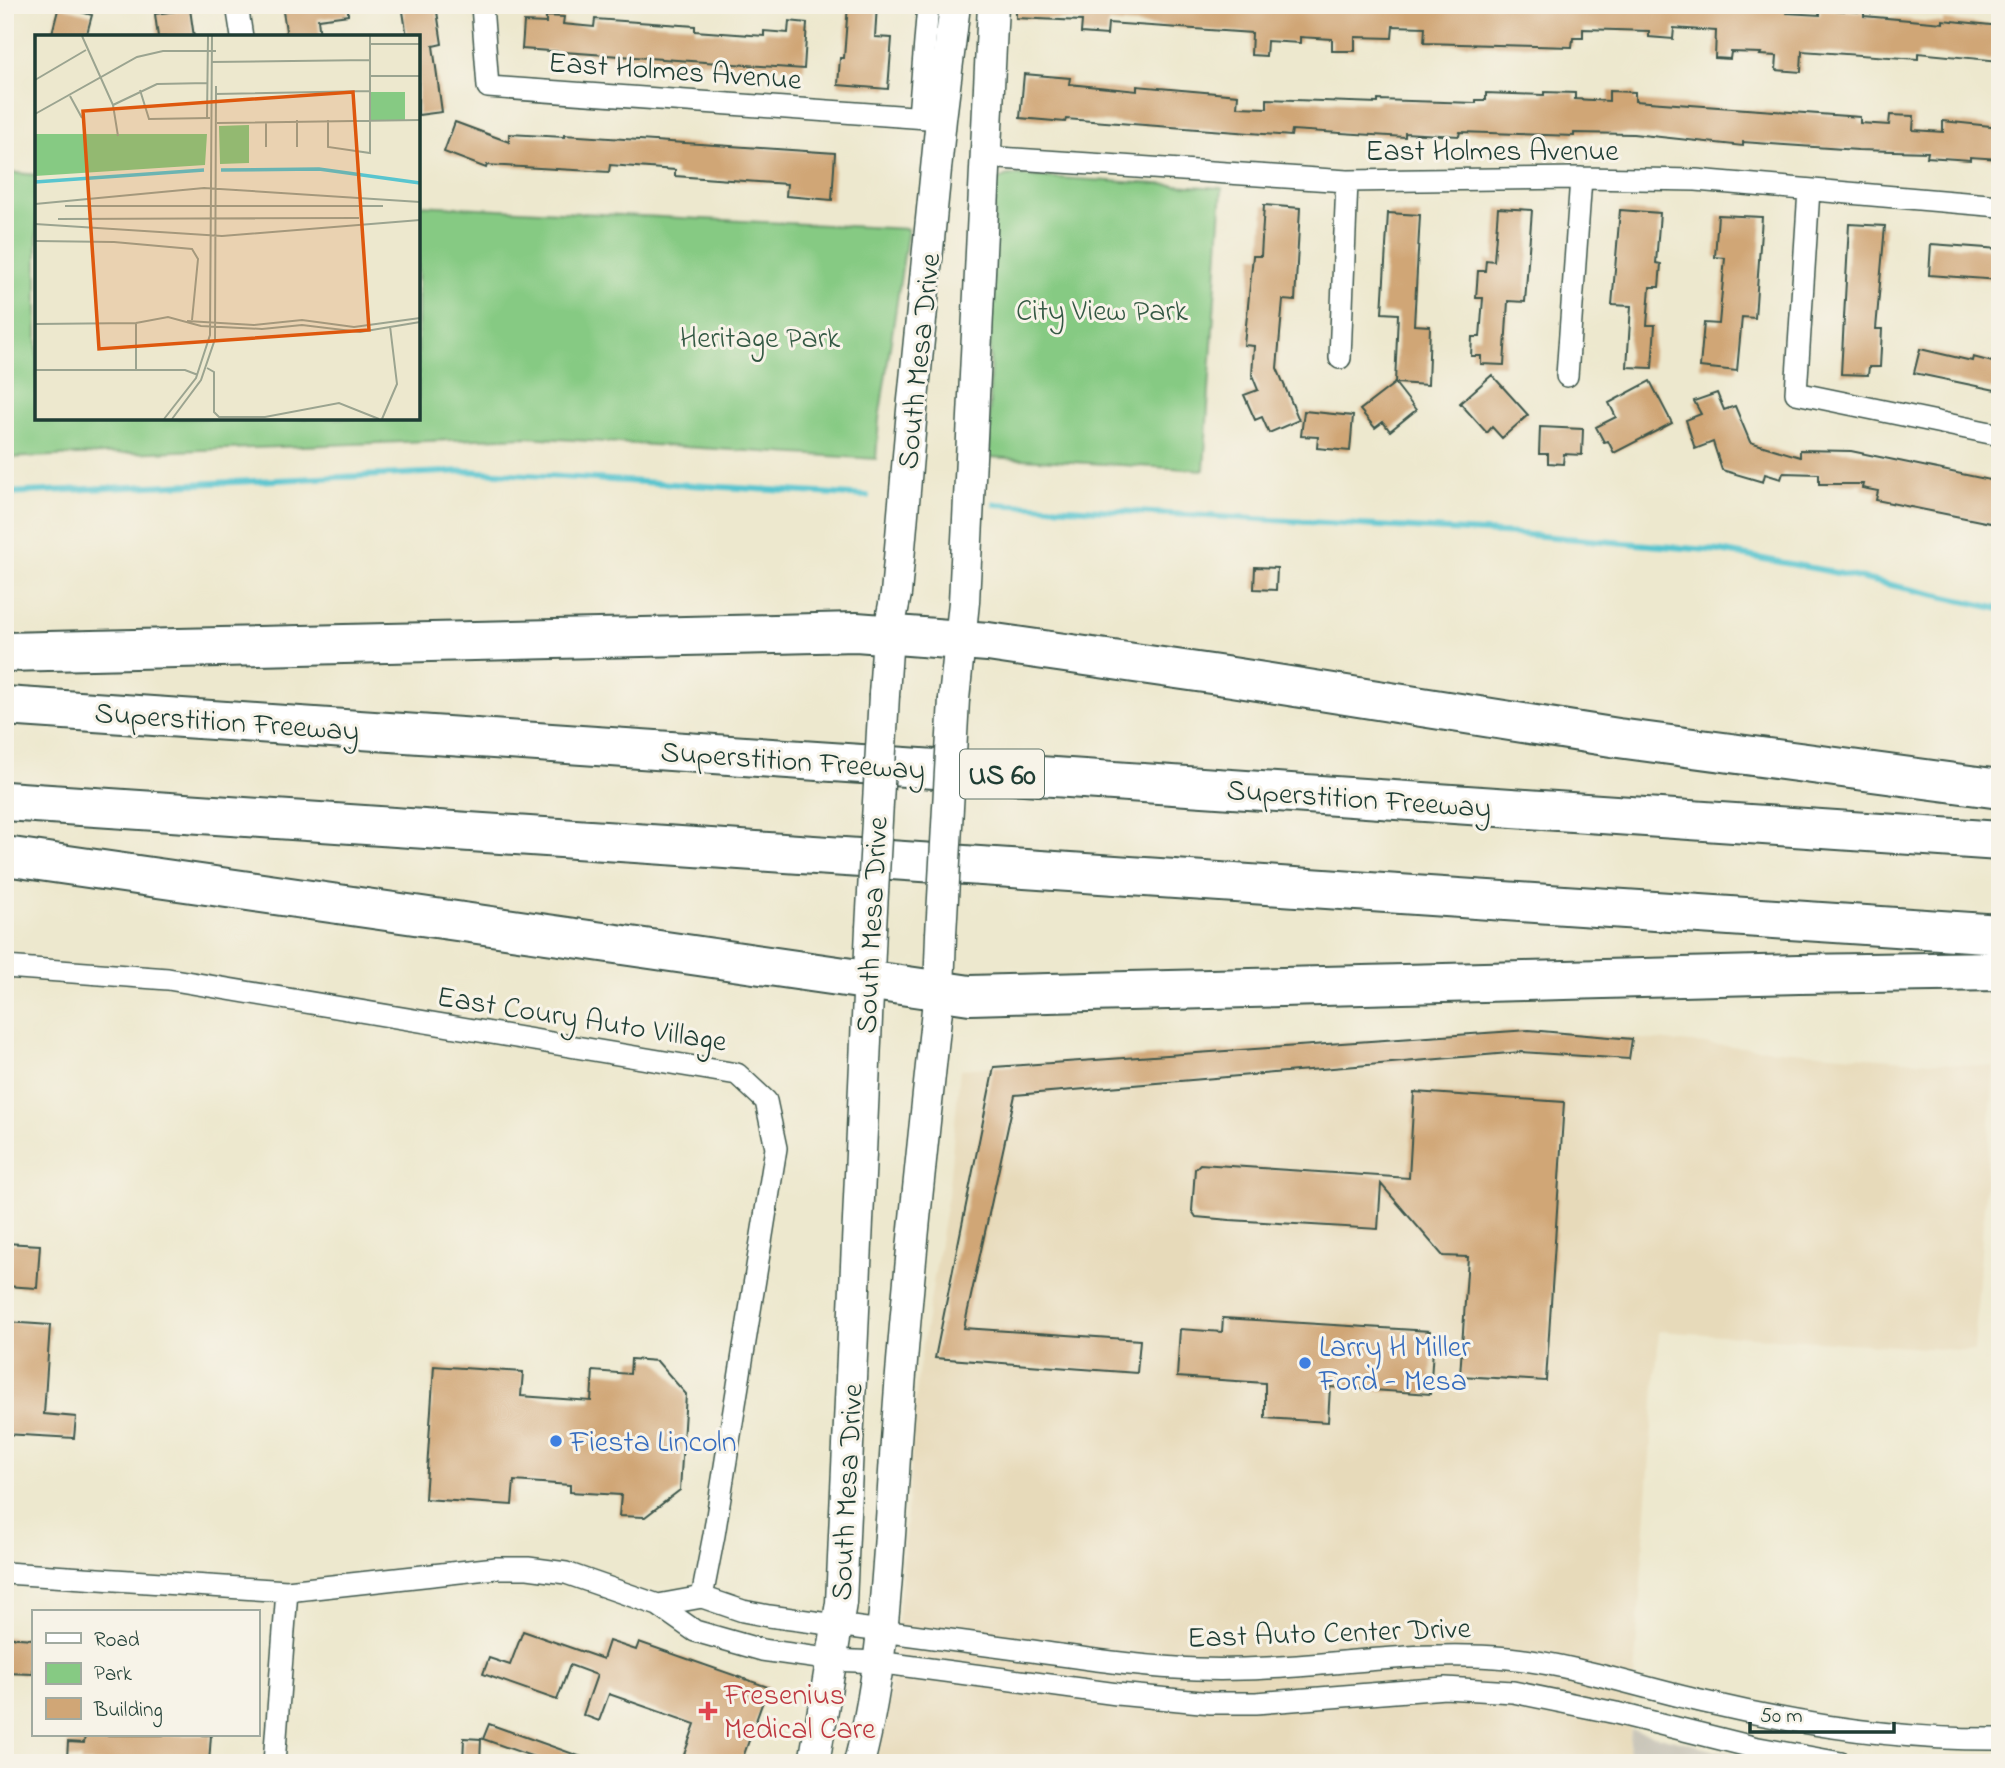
<svg xmlns="http://www.w3.org/2000/svg" width="2005" height="1768" font-family="'Indie Flower',sans-serif">
  <style>
    .built { fill: #e7daba }
    .industrial { fill: #c8c4b8 }
    .green { fill: #86ca83; stroke: #52845c; stroke-width: 2 }
    .lines { fill: none; stroke-linecap: round; stroke-linejoin: round }
    .stream { stroke: #58c5cf; stroke-width: 6 }
    .building { fill: #d0a676 }
    .street-casing { stroke: #3e574b; stroke-width: 24 }
    .secondary-casing { stroke: #3e574b; stroke-width: 33 }
    .highway-casing { stroke: #3e574b; stroke-width: 42 }
    .street { stroke: #fff; stroke-width: 21 }
    .secondary { stroke: #fff; stroke-width: 30 }
    .highway { stroke: #fff; stroke-width: 38 }
    .secondary-bridge-casing { stroke: #3e574b; stroke-width: 33; stroke-linecap: butt }
    .secondary-bridge { stroke: #fff; stroke-width: 30 }
    .shop-dot { fill: #3f7fe0; stroke: #f7f3e8; stroke-width: 2.5 }
    .health-dot { fill: #e0444e; stroke: #f7f3e8; stroke-width: 2.5 }
    .labels { text-anchor: middle; stroke-width: 6; stroke-linejoin: round; paint-order: stroke }
    .shield { fill: #f7f3e8; stroke: #60746a; stroke-width: 2 }
    .shield-label { font-size: 28px; font-weight: bold; fill: #1f3d34 }
    .street-label { font-size: 30px; fill: #1f3d34; stroke: #f7f3e8 }
    .park-label { font-size: 30px; fill: #345944; stroke: #f7f3e8 }
    .shop-label { font-size: 30px; fill: #366cbe; stroke: #f7f3e8; text-anchor: start }
    .health-label { font-size: 30px; fill: #be3a42; stroke: #f7f3e8; text-anchor: start }
    .inset-river { fill: none; stroke: #58c5cf; stroke-width: 3.5 }
    .inset-road { fill: none; stroke: #9ba490; stroke-width: 2 }
    .view { fill: #de580e; fill-opacity: 0.15; stroke: #de580e; stroke-width: 3.5 }
    .inset-edge { fill: none; stroke: #1f3d34; stroke-width: 3.5 }
  </style>
  <rect width="100%" height="100%" fill="#f7f3e8"/>
  <filter id="ink" filterUnits="userSpaceOnUse"><feTurbulence type="fractalNoise" baseFrequency=".0143" numOctaves="2"/><feDisplacementMap in="SourceGraphic" scale="14" xChannelSelector="R" yChannelSelector="G"/><feConvolveMatrix kernelMatrix="1 2 1 2 8 2 1 2 1" color-interpolation-filters="sRGB"/></filter>
  <filter id="wash" filterUnits="userSpaceOnUse"><feTurbulence type="fractalNoise" baseFrequency=".00686" numOctaves="4" result="noise"/><feDisplacementMap in="SourceGraphic" scale="28" xChannelSelector="R" yChannelSelector="G"/><feGaussianBlur stdDeviation="1.57" result="paint"/><feColorMatrix in="noise" values="0 0 0 0 0 0 0 0 0 0 0 0 0 0 0 0 0 1.4 0 .05"/><feComposite in="paint" operator="in"/></filter>
  <g filter="url(#wash)">
    <rect width="100%" height="100%" fill="#ede8ce"/>
    <!-- built -->
    <path class="built" d="M 1529,1030 L 1994,1067 L 1974,1351 L 1659,1331 L 1628,1763 L 874,1763 L 888,1705 L 900,1597 L 918,1373 L 948,1195 L 960,1069 Z"/>
    <!-- industrial -->
    <path class="industrial" d="M 1631,1729 L 1716,1750 L 1789,1763 L 1628,1763 Z"/>
    <!-- green -->
    <path class="green" d="M 5,172 L 37,175 L 37,418 L 418,418 L 418,205 L 908,229 L 879,419 L 876,459 L 526,437 L 5,458 Z
      M 1010,175 L 1222,188 L 1204,470 L 989,457 L 991,286 L 996,182 L 1005,176 Z"/>
    <g class="lines">
      <!-- stream -->
      <path class="stream" d="M 5,493 L 466,471 L 867,496
        M 995,504 L 1518,534 L 1720,551 L 1823,570 L 2000,609"/>
    </g>
    <g id="blocks">
      <!-- building -->
      <path class="building" d="M 282,5 L 348,5 L 348,15 L 318,19 L 320,37 L 287,37 Z
        M 402,5 L 436,5 L 442,44 L 433,46 L 442,112 L 418,115 L 418,37 L 407,37 Z
        M 848,5 L 877,5 L 875,37 L 892,38 L 888,89 L 838,85 L 840,58 L 844,58 Z
        M 1016,5 L 1696,5 L 1773,10 L 1774,5 L 1788,5 L 1787,13 L 1820,15 L 1820,9 L 1864,12 L 1864,16 L 1943,23 L 1943,20 L 2000,26 L 2000,61 L 1918,53 L 1918,59 L 1802,51 L 1801,72 L 1776,70 L 1777,56 L 1760,55 L 1761,53 L 1731,52 L 1730,59 L 1715,58 L 1716,31 L 1674,28 L 1673,39 L 1649,37 L 1649,31 L 1583,29 L 1583,38 L 1573,38 L 1572,47 L 1424,43 L 1425,27 L 1393,26 L 1392,38 L 1355,37 L 1355,51 L 1332,51 L 1332,39 L 1300,37 L 1300,43 L 1267,41 L 1266,56 L 1251,55 L 1252,33 L 1108,23 L 1107,35 L 1081,33 L 1082,21 L 1016,18 Z
        M 59,6 L 92,15 L 86,37 L 51,37 Z
        M 190,9 L 194,37 L 158,37 L 155,14 Z
        M 546,16 L 564,17 L 563,24 L 594,27 L 595,19 L 695,26 L 695,31 L 764,36 L 764,31 L 788,33 L 789,21 L 807,23 L 804,69 L 522,49 L 524,22 L 546,23 Z
        M 1024,74 L 1070,78 L 1069,84 L 1137,91 L 1137,86 L 1238,95 L 1237,107 L 1267,108 L 1267,99 L 1378,103 L 1378,100 L 1476,103 L 1476,100 L 1486,100 L 1486,93 L 1544,95 L 1544,92 L 1575,93 L 1575,99 L 1609,101 L 1609,91 L 1635,92 L 1635,101 L 1860,117 L 1860,123 L 1889,125 L 1890,115 L 1914,116 L 1913,130 L 1943,132 L 1943,121 L 2000,127 L 2000,159 L 1970,157 L 1970,160 L 1927,157 L 1928,152 L 1858,150 L 1743,142 L 1743,146 L 1633,134 L 1574,133 L 1574,136 L 1460,132 L 1459,136 L 1405,133 L 1405,137 L 1292,130 L 1291,136 L 1066,119 L 1065,122 L 1020,118 Z
        M 455,122 L 509,142 L 509,134 L 564,137 L 564,135 L 835,153 L 832,200 L 786,196 L 787,184 L 675,176 L 675,170 L 610,165 L 609,172 L 487,165 L 486,168 L 444,152 Z
        M 1264,205 L 1300,208 L 1295,301 L 1283,300 L 1277,368 L 1299,420 L 1269,433 L 1262,417 L 1255,420 L 1244,395 L 1258,390 L 1252,375 L 1254,346 L 1244,345 L 1253,256 L 1261,256 Z
        M 1498,208 L 1532,210 L 1525,302 L 1508,301 L 1504,365 L 1481,364 L 1481,356 L 1471,356 L 1472,337 L 1480,337 L 1483,298 L 1476,298 L 1478,271 L 1485,271 L 1486,260 L 1494,261 Z
        M 1620,210 L 1660,213 L 1656,263 L 1661,264 L 1659,287 L 1650,287 L 1647,325 L 1655,325 L 1652,368 L 1627,367 L 1631,306 L 1612,305 Z
        M 1388,213 L 1420,215 L 1414,325 L 1430,326 L 1428,385 L 1395,383 L 1416,410 L 1390,431 L 1383,422 L 1375,428 L 1360,410 L 1395,383 L 1398,314 L 1382,313 Z
        M 1718,215 L 1762,217 L 1755,318 L 1742,317 L 1737,371 L 1700,367 L 1704,323 L 1719,324 L 1725,258 L 1715,257 Z
        M 1849,224 L 1885,226 L 1876,329 L 1882,329 L 1880,367 L 1869,367 L 1868,375 L 1841,374 Z
        M 1931,244 L 2000,249 L 2000,280 L 1929,275 Z
        M 1920,349 L 1972,361 L 1973,357 L 2000,364 L 2000,391 L 1914,373 Z
        M 1492,375 L 1528,415 L 1502,438 L 1492,427 L 1487,433 L 1460,403 Z
        M 1650,381 L 1672,423 L 1614,453 L 1608,441 L 1604,442 L 1596,427 L 1616,417 L 1609,403 Z
        M 1717,393 L 1724,410 L 1735,406 L 1750,442 L 1800,457 L 1800,450 L 1851,451 L 2000,482 L 2000,525 L 1876,500 L 1878,491 L 1862,488 L 1863,484 L 1819,484 L 1819,474 L 1783,473 L 1781,479 L 1765,474 L 1763,482 L 1722,470 L 1713,442 L 1695,449 L 1686,420 L 1701,414 L 1694,401 Z
        M 1304,411 L 1353,416 L 1350,451 L 1317,448 L 1318,437 L 1301,436 Z
        M 1540,427 L 1583,429 L 1582,455 L 1564,454 L 1563,464 L 1548,463 L 1548,454 L 1539,454 Z
        M 1255,567 L 1277,568 L 1276,590 L 1254,589 Z
        M 1529,1030 L 1632,1039 L 1629,1059 L 1521,1052 L 1015,1095 L 964,1328 L 1140,1340 L 1137,1373 L 935,1358 L 994,1067 Z
        M 1414,1092 L 1564,1102 L 1546,1381 L 1460,1376 L 1468,1257 L 1443,1256 L 1381,1184 L 1378,1229 L 1230,1220 L 1196,1217 L 1192,1211 L 1195,1169 L 1200,1164 L 1409,1178 Z
        M 5,1243 L 40,1245 L 37,1288 L 5,1286 Z
        M 1223,1318 L 1430,1331 L 1429,1349 L 1433,1349 L 1430,1394 L 1330,1387 L 1328,1422 L 1265,1418 L 1265,1383 L 1177,1377 L 1180,1329 L 1222,1332 Z
        M 6,1322 L 50,1325 L 44,1414 L 76,1417 L 74,1438 L 5,1434 Z
        M 631,1359 L 657,1361 L 686,1394 L 680,1490 L 645,1517 L 619,1516 L 621,1495 L 570,1492 L 570,1485 L 514,1481 L 512,1505 L 425,1499 L 434,1366 L 523,1372 L 521,1396 L 591,1401 L 593,1371 L 630,1374 Z
        M 523,1631 L 603,1659 L 609,1641 L 636,1650 L 639,1642 L 768,1687 L 741,1763 L 681,1763 L 695,1724 L 609,1694 L 599,1721 L 583,1715 L 597,1675 L 570,1665 L 557,1700 L 483,1674 L 489,1658 L 510,1665 Z
        M 5,1637 L 33,1639 L 33,1674 L 5,1673 Z
        M 489,1724 L 593,1761 L 592,1763 L 551,1763 L 483,1739 Z
        M 85,1735 L 211,1735 L 209,1763 L 80,1763 L 81,1759 L 67,1758 L 68,1742 L 84,1743 Z
        M 464,1738 L 481,1739 L 480,1763 L 463,1763 Z"/>
    </g>
  </g>
  <g filter="url(#ink)">
    <use href="#blocks" fill-opacity="0" stroke="#3e574b" stroke-width="2"/>
    <g class="lines">
      <defs>
        <path id="street" d="M 237,5 L 242,37
          M 482,5 L 488,87 L 941,119
          M 919,116 L 928,5
          M 984,157 L 1347,181 L 1581,178 L 1696,180 L 2000,206
          M 1809,190 L 1796,393 L 2000,435
          M 1340,358 L 1347,181
          M 1567,376 L 1581,178
          M 5,967 L 168,979 L 737,1074 L 766,1101 L 776,1148 L 714,1535 L 702,1597
          M 5,1573 L 287,1591 L 496,1568 L 528,1568 L 566,1573 L 658,1605 L 695,1631 L 762,1650 L 833,1660 L 877,1662 L 1117,1694 L 1211,1703 L 1256,1703 L 1445,1688 L 1513,1692 L 1616,1713 L 1753,1747 L 1841,1763
          M 658,1605 L 702,1597 L 743,1611 L 769,1616 C 852,1627 934,1638 1017,1649 C 1077,1657 1136,1667 1197,1669 C 1301,1673 1404,1648 1508,1658 C 1576,1665 1643,1688 1709,1703 C 1806,1726 1901,1740 2000,1739
          M 274,1763 L 287,1591"/>
        <path id="secondary" d="M 884,695 L 888,635 L 896,594 L 912,410 L 941,119 L 955,5
          M 954,699 L 964,602 L 993,5
          M 814,1763 L 841,1603 L 871,928
          M 859,1763 C 888,1652 889,1529 898,1414 C 908,1273 924,1132 939,991 L 941,934"/>
        <path id="highway" d="M 5,652 L 856,632 L 988,642 L 1232,677 L 1618,738 L 2000,789
          M 5,706 L 2000,841
          M 5,801 L 2000,934
          M 5,856 L 970,995 L 1799,974 L 2000,971"/>
      </defs>
      <!-- street casing -->
      <use href="#street" class="street-casing"/>
      <!-- secondary casing -->
      <use href="#secondary" class="secondary-casing"/>
      <!-- highway casing -->
      <use href="#highway" class="highway-casing"/>
      <!-- street -->
      <use href="#street" class="street"/>
      <!-- secondary -->
      <use href="#secondary" class="secondary"/>
      <!-- highway -->
      <use href="#highway" class="highway"/>
      <defs>
        <path id="secondary-bridge" d="M 871,928 L 884,695
          M 941,934 L 954,699"/>
      </defs>
      <!-- secondary-bridge casing -->
      <use href="#secondary-bridge" class="secondary-bridge-casing"/>
      <!-- secondary-bridge -->
      <use href="#secondary-bridge" class="secondary-bridge"/>
    </g>
  </g>
  <!-- markers -->
  <g class="shop-dot">
    <circle cx="1305" cy="1363" r="7"/>
    <circle cx="556" cy="1441" r="7"/>
  </g>
  <path class="health-dot" d="M704.5 1700.5h7v7h7v7h-7v7h-7v-7h-7v-7h7z"/>
  <g class="labels">
    <!-- shield labels -->
    <rect class="shield" x="960" y="749.5" width="84" height="49" rx="5"/>
    <g class="shield-label">
      <text x="1002" y="784">US 60</text>
    </g>
    <!-- street labels -->
    <g class="street-label">
      <text transform="translate(675 70) rotate(4)" y="10">East Holmes Avenue</text>
      <text x="1492" y="160">East Holmes Avenue</text>
      <text transform="translate(918 361) rotate(-84)" y="10">South Mesa Drive</text>
      <text transform="translate(227 721) rotate(4)" y="10">Superstition Freeway</text>
      <text transform="translate(793 760) rotate(4)" y="10">Superstition Freeway</text>
      <text transform="translate(1359 798) rotate(4)" y="10">Superstition Freeway</text>
      <text transform="translate(871 925) rotate(-87)" y="10">South Mesa Drive</text>
      <text transform="translate(582 1018) rotate(9)" y="10">East Coury Auto Village</text>
      <text transform="translate(846 1492) rotate(-87)" y="10">South Mesa Drive</text>
      <text transform="translate(1329 1632) rotate(-2)" y="10">East Auto Center Drive</text>
    </g>
    <!-- park labels -->
    <g class="park-label">
      <text x="1102" y="320">City View Park</text>
      <text x="760" y="347">Heritage Park</text>
    </g>
    <!-- shop labels -->
    <g class="shop-label">
      <text x="1319" y="1356">Larry H Miller<tspan x="1319" dy="34">Ford - Mesa</tspan></text>
      <text x="570" y="1451">Fiesta Lincoln</text>
    </g>
    <!-- health labels -->
    <g class="health-label">
      <text x="724" y="1704">Fresenius<tspan x="724" dy="34">Medical Care</tspan></text>
    </g>
  </g>
  <!-- overview -->
  <g transform="translate(35 35)">
    <rect width="385" height="385" fill="#ede8ce"/>
    <path d="M 335,57 L 370,57 L 370,85 L 335,85 ZM 214,90 L 214,128 L 185,129 L 184,91 ZM 0,99 L 172,99 L 170,130 L 0,141 Z" fill="#86ca83"/>
    <path class="inset-river" d="M 186,135 L 284,134 L 385,148M 0,147 L 169,135"/>
    <path class="inset-road" d="M 47,1 L 78,70 L 83,101M 335,9 L 385,9M 176,27 L 335,25M 335,41 L 385,41M 0,45 L 51,15M 105,55 L 114,84 L 175,83M 180,59 L 335,56M 35,61 L 47,83M 78,70 L 122,49 L 173,48M 0,79 L 102,22 L 128,16 L 181,16M 172,83 L 173,1M 293,85 L 293,112 L 335,118 L 335,1M 182,88 L 385,85M 231,88 L 231,112M 262,112 L 262,85M 0,169 L 169,153 L 385,167M 30,171 L 348,171M 23,184 L 324,183M 0,189 L 187,201 L 385,185M 0,206 L 79,207 L 157,214 L 163,224 L 157,285M 152,286 L 219,290 L 267,285 L 319,292 L 385,283M 0,289 L 101,288 L 133,282 L 166,291 L 227,294 L 267,290 L 325,297 L 385,287M 172,333 L 179,337 L 179,377 L 184,382 L 230,382 L 304,368 L 344,384M 0,335 L 150,335 L 163,340M 101,335 L 101,288M 129,384 L 161,343 L 175,300 L 177,1M 137,384 L 166,345 L 180,304 L 181,51M 347,384 L 362,349 L 355,291"/>
    <path class="view" d="M 318,57 L 334,295 L 64,314 L 48,76 Z"/>
    <rect width="385" height="385" class="inset-edge"/>
  </g>
  <!-- margin -->
  <rect width="2005" height="1768" fill="none" stroke="#f7f3e8" stroke-width="28"/>
  <!-- legend -->
  <rect x="32" y="1610" width="228" height="126" fill="#f7f3e8" stroke="#a1aaa0" stroke-width="2"/>
  <rect x="46" y="1633" width="35" height="10" fill="#ffffff" stroke="#a1aaa0" stroke-width="2"/>
  <text x="94" y="1646" font-size="21" fill="#1f3d34">Road</text>
  <rect x="46" y="1663" width="35" height="21" fill="#86ca83" stroke="#a1aaa0" stroke-width="2"/>
  <text x="94" y="1680" font-size="21" fill="#1f3d34">Park</text>
  <rect x="46" y="1698" width="35" height="21" fill="#d0a676" stroke="#a1aaa0" stroke-width="2"/>
  <text x="94" y="1716" font-size="21" fill="#1f3d34">Building</text>
  <!-- scale -->
  <path d="M1750 1722v10h144v-10" fill="none" stroke="#1f3d34" stroke-width="3.5"/>
  <text x="1760" y="1722" font-size="21" fill="#1f3d34" stroke="#f7f3e8" stroke-width="5" paint-order="stroke">50 m</text>
</svg>
